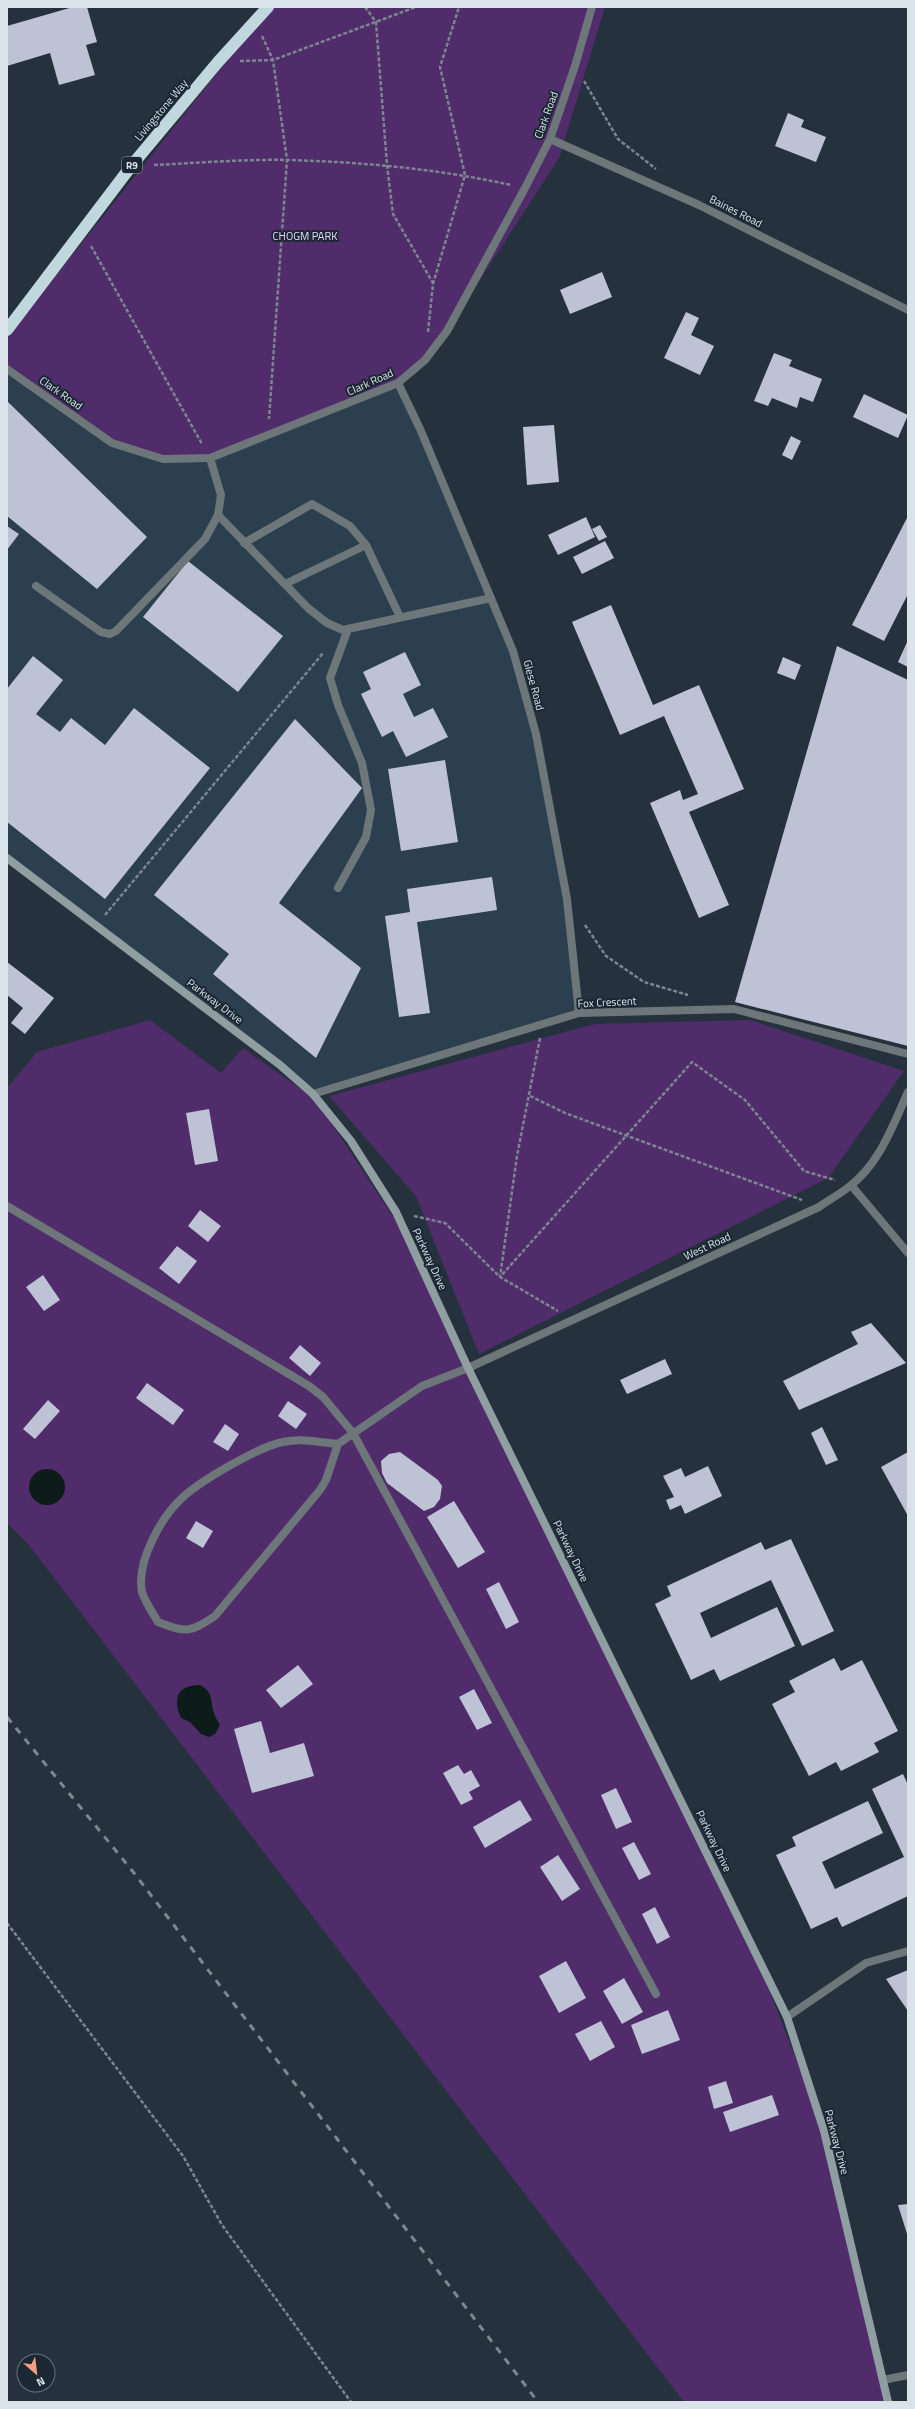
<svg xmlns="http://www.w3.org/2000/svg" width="915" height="2409" font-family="'Titillium Web',sans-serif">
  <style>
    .built { fill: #2c3f4e }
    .green { fill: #502c6b }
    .water { fill: #0d1c19 }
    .building { fill: #bec2d5 }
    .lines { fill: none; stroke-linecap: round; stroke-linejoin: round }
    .path { stroke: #7b868f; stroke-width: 2.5; stroke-dasharray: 4 2; stroke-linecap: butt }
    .lane { stroke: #6d7779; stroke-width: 8 }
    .street { stroke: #6d7779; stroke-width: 8 }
    .secondary { stroke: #8f9ea1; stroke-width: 8 }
    .highway { stroke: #c0d8dd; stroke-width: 12 }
    .rail { stroke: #7c8790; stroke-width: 3; stroke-dasharray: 7 7; stroke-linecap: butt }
    .labels { text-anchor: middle; stroke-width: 4; stroke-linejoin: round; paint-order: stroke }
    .shield { fill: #1b2833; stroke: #a1abb3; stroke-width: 1 }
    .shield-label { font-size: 10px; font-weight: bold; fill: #dae3ea }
    .street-label { font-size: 11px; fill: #dae3ea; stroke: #1b2833 }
    .park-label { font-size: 11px; fill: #e8d4fb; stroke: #1b2833 }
  </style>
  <rect width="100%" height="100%" fill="#25323d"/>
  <!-- built -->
  <path class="built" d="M 7,369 L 398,383 L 513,651 L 536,734 L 567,899 L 579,1013 L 313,1094 L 7,858 Z"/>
  <!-- green -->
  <path class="green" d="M 274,7 L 605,7 L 559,158 L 447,331 L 398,383 L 210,458 L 163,459 L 112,443 L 7,370 L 7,337 L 225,63 Z
    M 150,1020 L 221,1073 L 243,1048 L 316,1100 L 400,1227 L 767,1985 L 824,2131 L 888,2402 L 684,2402 L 29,1545 L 7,1523 L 7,1088 L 37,1052 Z
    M 750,1020 L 904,1071 L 828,1178 L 479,1354 L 416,1196 L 329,1096 L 595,1024 Z"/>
  <!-- water -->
  <path class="water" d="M29 1487a18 18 0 1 1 36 0a18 18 0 1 1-36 0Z
    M 200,1685 C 214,1692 210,1701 214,1713 C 215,1717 218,1721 220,1725 L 215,1734 L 209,1737 L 201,1734 L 190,1722 L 181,1718 C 172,1698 178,1685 200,1685 Z"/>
  <!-- building -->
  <path class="building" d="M 73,7 L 87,7 L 97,42 L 86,45 L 95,75 L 59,85 L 50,53 L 7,66 L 7,26 Z
    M 788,113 L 804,120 L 801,127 L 826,137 L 816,162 L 775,146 Z
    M 602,272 L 612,297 L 570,314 L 560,290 Z
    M 686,312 L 699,318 L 691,335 L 714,346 L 700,375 L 664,358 Z
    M 774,353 L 792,360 L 789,366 L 822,379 L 813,402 L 800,397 L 797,408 L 772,398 L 768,406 L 754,401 Z
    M 864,394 L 908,415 L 898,438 L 853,417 Z
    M 7,401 L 147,537 L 97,589 L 7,516 Z
    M 554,425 L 559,482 L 527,485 L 523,427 Z
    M 791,436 L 801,441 L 792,460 L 782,455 Z
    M 908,516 L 908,594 L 884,641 L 852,625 Z
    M 586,517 L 595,537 L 558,555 L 548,535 Z
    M 600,525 L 607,537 L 599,541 L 592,529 Z
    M 7,526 L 19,534 L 7,550 Z
    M 605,541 L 614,558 L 582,574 L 573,557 Z
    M 188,561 L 283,636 L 238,692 L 143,617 Z
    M 611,605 L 653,705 L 699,685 L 744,789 L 689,812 L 729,905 L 699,918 L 650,803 L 680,790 L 683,800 L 698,794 L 664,716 L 620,735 L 572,622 Z
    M 908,640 L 908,667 L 898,662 Z
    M 837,646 L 908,680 L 908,1046 L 735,1002 Z
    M 405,652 L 421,685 L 403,694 L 414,717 L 433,708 L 448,737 L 406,757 L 393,731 L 382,737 L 361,694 L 371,689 L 363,672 Z
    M 33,656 L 63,680 L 36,714 L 60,732 L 71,718 L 105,745 L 134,708 L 210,768 L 105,899 L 7,822 L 7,689 Z
    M 783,657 L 801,665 L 795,680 L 777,673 Z
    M 295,719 L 362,788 L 279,903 L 361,968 L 316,1058 L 213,974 L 229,954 L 154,895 Z
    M 445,760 L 458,842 L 401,851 L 388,769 Z
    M 492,877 L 497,910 L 417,922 L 430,1013 L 399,1017 L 385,916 L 410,912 L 407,889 Z
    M 7,962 L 54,998 L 25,1034 L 11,1023 L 23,1008 L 7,995 Z
    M 209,1109 L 218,1161 L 195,1165 L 186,1113 Z
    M 200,1210 L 221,1226 L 208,1242 L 188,1226 Z
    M 177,1246 L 197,1261 L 179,1284 L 159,1268 Z
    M 43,1275 L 60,1300 L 44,1311 L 26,1287 Z
    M 871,1323 L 906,1363 L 799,1410 L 783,1381 L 858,1344 L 851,1332 Z
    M 300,1345 L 321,1363 L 310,1376 L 289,1358 Z
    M 665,1359 L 672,1374 L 627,1394 L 620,1380 Z
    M 147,1383 L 184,1410 L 173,1425 L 136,1398 Z
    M 48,1400 L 60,1411 L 35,1439 L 23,1429 Z
    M 288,1401 L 307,1414 L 296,1429 L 278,1416 Z
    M 225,1424 L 239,1434 L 228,1451 L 213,1442 Z
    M 822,1427 L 838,1460 L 826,1465 L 811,1433 Z
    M 400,1452 L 438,1480 L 442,1486 L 440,1499 L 434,1507 L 424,1511 L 387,1483 L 382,1473 L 381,1461 L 389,1454 Z
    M 908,1452 L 908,1516 L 881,1467 Z
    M 708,1466 L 722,1496 L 685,1514 L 681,1505 L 670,1510 L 666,1500 L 674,1497 L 663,1476 L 681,1468 L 685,1477 Z
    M 454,1501 L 485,1552 L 458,1568 L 427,1517 Z
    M 196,1521 L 213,1531 L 203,1548 L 186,1538 Z
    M 791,1539 L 834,1631 L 802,1646 L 771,1580 L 700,1613 L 711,1638 L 777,1607 L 795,1646 L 720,1681 L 714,1669 L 691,1680 L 655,1604 L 671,1596 L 667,1586 L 761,1542 L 765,1550 Z
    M 499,1582 L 519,1622 L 506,1629 L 486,1589 Z
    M 834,1658 L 841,1671 L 862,1660 L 898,1731 L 874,1743 L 879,1752 L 841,1771 L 836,1762 L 809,1776 L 772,1704 L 795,1692 L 789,1681 Z
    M 298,1665 L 313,1684 L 281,1708 L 266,1690 Z
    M 474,1689 L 492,1723 L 477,1730 L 459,1697 Z
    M 261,1721 L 270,1753 L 304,1743 L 314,1776 L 252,1793 L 234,1729 Z
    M 458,1765 L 464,1774 L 471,1770 L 480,1786 L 469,1792 L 473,1799 L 461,1805 L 443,1773 Z
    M 903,1774 L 908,1785 L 908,1896 L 842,1927 L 837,1917 L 811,1929 L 776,1855 L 796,1846 L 792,1837 L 868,1801 L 883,1833 L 822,1862 L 835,1889 L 904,1857 L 872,1789 Z
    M 616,1788 L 632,1822 L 616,1829 L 601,1795 Z
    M 520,1800 L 532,1820 L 485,1848 L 473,1827 Z
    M 634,1842 L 651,1874 L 639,1880 L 622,1848 Z
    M 558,1855 L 580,1889 L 562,1901 L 540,1867 Z
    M 655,1907 L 670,1937 L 657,1944 L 642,1914 Z
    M 566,1961 L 586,1998 L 559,2013 L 539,1976 Z
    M 908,1970 L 908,2011 L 886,1979 Z
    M 624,1978 L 643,2012 L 622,2024 L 603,1991 Z
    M 668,2010 L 680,2040 L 642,2054 L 631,2025 Z
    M 601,2021 L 615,2047 L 590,2061 L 575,2034 Z
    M 726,2081 L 733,2103 L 714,2109 L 708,2087 Z
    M 772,2095 L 779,2115 L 730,2132 L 723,2112 Z
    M 908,2204 L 908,2237 L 898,2205 Z"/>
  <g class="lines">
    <!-- path -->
    <path class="path" d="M 365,7 L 376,22 L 387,165 L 393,214 L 433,283
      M 262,36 L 273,60 L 287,160 L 269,419
      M 240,61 L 273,60 L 416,7
      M 584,81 L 618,139 L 656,169
      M 154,165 C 198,163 244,159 288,160 C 363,162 438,169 511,185
      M 91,246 L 202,444
      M 428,332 L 433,284 L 465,175 L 440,67 L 459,7
      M 105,915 L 323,653
      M 585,925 L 606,956 L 644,982 L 688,995
      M 540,1038 L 517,1156 L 500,1277 L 692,1062 L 745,1100 L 804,1171 L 835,1180
      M 530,1096 L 565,1113 L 802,1200
      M 414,1216 L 445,1223 L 500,1277 L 558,1311
      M 7,1923 L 183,2156 L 222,2225 L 351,2402"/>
    <!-- lane -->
    <path class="lane" d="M 218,515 L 308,608 L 327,623 L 343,630 L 491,598
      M 244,543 L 312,504 L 350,526 L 366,545 L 400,617
      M 285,584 L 366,545
      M 36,586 L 101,632 L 110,634 L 116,631 L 205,539 L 218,515 L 221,495 L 210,458
      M 338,888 L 366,837 L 371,810 L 362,763 L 338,705 L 330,678 L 348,629
      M 7,1206 L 309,1386 L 323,1397 L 353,1433 L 656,1994
      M 338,1444 C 320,1442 301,1438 283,1442 C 258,1447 202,1480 183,1497 C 161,1517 136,1562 142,1592 C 145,1602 153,1613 158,1622 C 187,1633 189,1633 215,1616 L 320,1490 L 326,1480 L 338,1444 L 422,1386 L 468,1368
      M 787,2017 L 866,1963 L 908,1951"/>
    <!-- street -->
    <path class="street" d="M 550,139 L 699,205 L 908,310
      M 7,369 L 112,443 L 163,459 L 210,458 L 398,383 L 425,360 L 447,331 L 525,188 L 550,139 L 575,66 L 592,7
      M 398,383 L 421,431 L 513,651 L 536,734 L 567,899 L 579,1013
      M 313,1094 L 579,1013 L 734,1009 L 908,1054
      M 851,1185 L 908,1253
      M 468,1368 L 819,1207 C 829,1200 840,1194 850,1186 C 880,1163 893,1125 908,1092
      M 883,2380 L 908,2375"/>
    <!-- secondary -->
    <path class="secondary" d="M 7,858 L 280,1065 L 313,1094 L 351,1141 L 396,1212 L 468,1368 L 787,2017 L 824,2131 L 888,2402"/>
    <!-- highway -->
    <path class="highway" d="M 7,330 L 132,165 L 218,62 L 268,7"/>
    <!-- rail -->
    <path class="rail" d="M 7,1717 L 134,1873 L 538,2402"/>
  </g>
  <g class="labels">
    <!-- shield labels -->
    <rect class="shield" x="122" y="157" width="20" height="16" rx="3"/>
    <g class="shield-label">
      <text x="132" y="169">R9</text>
    </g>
    <!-- street labels -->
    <g class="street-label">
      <text transform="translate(161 110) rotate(-50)" y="4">Livingstone Way</text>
      <text transform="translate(546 115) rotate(-70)" y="4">Clark Road</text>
      <text transform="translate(736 211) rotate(27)" y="4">Baines Road</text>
      <text transform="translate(370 382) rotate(-24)" y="4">Clark Road</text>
      <text transform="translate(61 393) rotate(35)" y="4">Clark Road</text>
      <text transform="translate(534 685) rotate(75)" y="4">Glese Road</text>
      <text transform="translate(215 1001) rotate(37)" y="4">Parkway Drive</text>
      <text transform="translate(607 1002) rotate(-3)" y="4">Fox Crescent</text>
      <text transform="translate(707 1246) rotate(-25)" y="4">West Road</text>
      <text transform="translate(430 1259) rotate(65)" y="4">Parkway Drive</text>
      <text transform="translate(571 1551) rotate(64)" y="4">Parkway Drive</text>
      <text transform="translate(714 1841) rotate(64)" y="4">Parkway Drive</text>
      <text transform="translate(837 2142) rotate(75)" y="4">Parkway Drive</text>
    </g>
    <!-- park labels -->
    <g class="park-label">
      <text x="305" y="240">CHOGM PARK</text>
    </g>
  </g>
  <!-- border -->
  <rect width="915" height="2409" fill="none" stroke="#dae3ea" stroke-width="16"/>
  <!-- north arrow -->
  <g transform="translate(36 2373) rotate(152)"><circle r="19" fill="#1b2833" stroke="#67737c"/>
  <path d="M0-3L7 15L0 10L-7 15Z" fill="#f1a17c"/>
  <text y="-6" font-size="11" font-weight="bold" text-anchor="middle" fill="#dae3ea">N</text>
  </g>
</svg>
